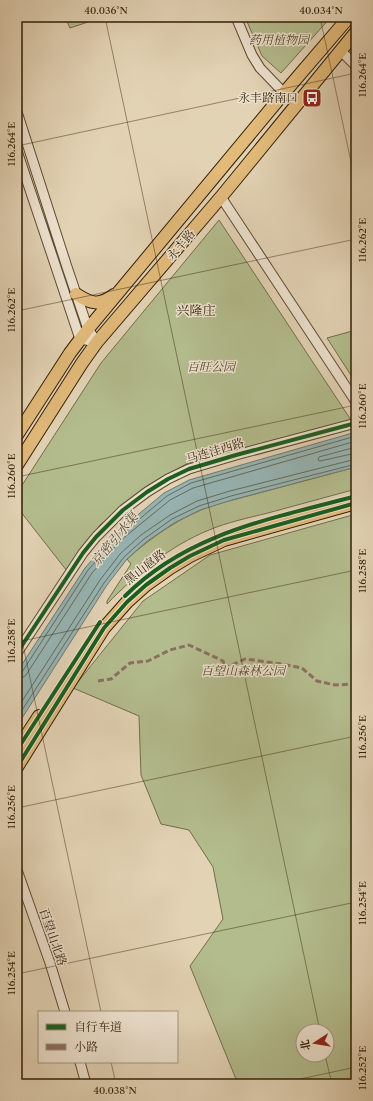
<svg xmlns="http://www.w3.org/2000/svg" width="373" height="1101" font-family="'Libre Caslon Text','Noto Serif SC',serif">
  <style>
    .green { fill: #b3bc8d; stroke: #726d4a; fill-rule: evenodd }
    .water { fill: #97b6b6; stroke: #6f7970 }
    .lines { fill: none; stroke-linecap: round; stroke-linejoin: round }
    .shore { stroke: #646a5e; stroke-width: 1 }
    .minor-casing { stroke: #5e4b32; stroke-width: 11 }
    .major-casing { stroke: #321e06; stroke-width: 14 }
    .minor { stroke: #ede2cf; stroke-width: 9 }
    .major { stroke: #e2ba7a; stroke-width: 12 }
    .quiet { stroke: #8d6e63; stroke-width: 3; stroke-dasharray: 6 3; stroke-linecap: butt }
    .cycleway-casing { stroke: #ede2cf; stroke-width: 6 }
    .cycleway { stroke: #1b5e20; stroke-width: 4 }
    .ticks { fill: none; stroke: #321e06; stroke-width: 1; stroke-opacity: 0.45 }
    .labels { text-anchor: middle; stroke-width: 3; stroke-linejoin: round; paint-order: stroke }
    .park-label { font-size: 12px; font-style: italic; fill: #524628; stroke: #ede2cf }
    .poi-label { font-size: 12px; fill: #321e06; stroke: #ede2cf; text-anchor: end }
    .street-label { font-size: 12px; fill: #321e06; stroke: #ede2cf }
    .neighbourhood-label { font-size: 13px; fill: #321e06; stroke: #ede2cf }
    .water-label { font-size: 13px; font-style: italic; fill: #504c3b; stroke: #ede2cf }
    .neatline { fill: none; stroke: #321e06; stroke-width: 1.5 }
    .ticks-label { font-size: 10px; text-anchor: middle; fill: #321e06 }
  </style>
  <rect width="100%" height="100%" fill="#e3d3b5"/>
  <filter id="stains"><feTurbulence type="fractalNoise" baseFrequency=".005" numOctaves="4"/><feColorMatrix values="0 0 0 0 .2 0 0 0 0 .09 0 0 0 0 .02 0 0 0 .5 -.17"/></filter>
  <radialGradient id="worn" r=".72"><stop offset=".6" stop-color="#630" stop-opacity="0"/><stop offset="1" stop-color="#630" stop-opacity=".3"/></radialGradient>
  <!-- green -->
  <path class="green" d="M 65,17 L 103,17 L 70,28 Z
    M 245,17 L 331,17 L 281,73 L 262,56 Z
    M 219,220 L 351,420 L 188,463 L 147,486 L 100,525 L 67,571 L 17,507 L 17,493 L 101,363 Z
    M 356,330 L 356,383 L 327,338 Z
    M 356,467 L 356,489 C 327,497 297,505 268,513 C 248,518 228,522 209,530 C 170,546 136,574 107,604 L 107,601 L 131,564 L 127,559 C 153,536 180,517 214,505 Z
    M 356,514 L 356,1084 L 238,1084 L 190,966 L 223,919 L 213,867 L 189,830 L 161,824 L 141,775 L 139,716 L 73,688 L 143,601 L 210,555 ZM 303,1031 L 327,1031 L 327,1055 L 303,1055 Z"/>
  <!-- water -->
  <path class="water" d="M 356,432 L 356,467 L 232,500 L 200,510 L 174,523 L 146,542 L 127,559 L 107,585 L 17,726 L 17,672 L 85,568 L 115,534 L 164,493 L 189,480 Z"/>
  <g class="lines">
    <!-- shore -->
    <path class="shore" d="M 356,447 L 319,457 L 318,460 L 320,461 L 356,453
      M 17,674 L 22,672 L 88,570 L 118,537 L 167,496 L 191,483 L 356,436
      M 17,679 L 22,678 L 26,675 L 92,573 L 121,540 L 170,500 L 193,488 L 356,441
      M 17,709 L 100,580 L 120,554 L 141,535 L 170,515 L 197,501 L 230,491 L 356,459
      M 17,718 L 104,583 L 124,557 L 144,539 L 172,519 L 199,506 L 231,496 L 356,464"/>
    <defs>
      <path id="minor" d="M 236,17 L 252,55 L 260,68 L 284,93
        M 341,51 L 356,66
        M 17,112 L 67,267 L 88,329 L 97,342
        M 17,151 L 80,339 L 97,342
        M 221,197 L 356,402
        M 17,653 L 83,553 L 96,537 L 123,510 L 147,492 L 168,479 L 189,469 L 236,455 L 356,423
        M 17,870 L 50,963 L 65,1012
        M 80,1062 L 86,1084"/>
      <path id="major" d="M 76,294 C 91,304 99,306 114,295
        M 17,435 L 70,353 L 88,329 L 284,93 L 349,17
        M 17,465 L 82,363 L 97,342 L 221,197 L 356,32
        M 17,750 L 39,716
        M 17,767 L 104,628 L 127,602 L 146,585 L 170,568 L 190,556 L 224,540 L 356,503"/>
    </defs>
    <!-- minor casing -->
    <use href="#minor" class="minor-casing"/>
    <!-- major casing -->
    <use href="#major" class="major-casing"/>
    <!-- minor -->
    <use href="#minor" class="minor"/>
    <!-- major -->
    <use href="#major" class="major"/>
    <!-- quiet -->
    <path class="quiet" d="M 98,681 L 111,679 L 130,663 L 148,661 L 170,650 L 189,645 L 223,661 L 225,668 L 245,659 L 282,664 L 302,668 L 317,681 L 335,685 L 354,684 L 356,685"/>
    <defs>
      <path id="cycleway" d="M 125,596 C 189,532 272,519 356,496
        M 17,653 L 83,553 L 96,537 L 123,510 L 147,492 L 168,479 L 189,469 L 236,455 L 356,423
        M 17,750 L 100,622
        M 17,767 L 104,628 L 127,602 L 146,585 L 170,568 L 190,556 L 224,540 L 356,503"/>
    </defs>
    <!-- cycleway casing -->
    <use href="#cycleway" class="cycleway-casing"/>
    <!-- cycleway -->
    <use href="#cycleway" class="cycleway"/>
  </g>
  <!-- ticks -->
  <path class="ticks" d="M 105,17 L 320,1031M 320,17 L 356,185M 17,146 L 356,73M 17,311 L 356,239M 17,477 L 356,405M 17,617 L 101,1012M 17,642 L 356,570M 17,808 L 356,736M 17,974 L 356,902M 325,1055 L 332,1084M 111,1062 L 116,1084M 277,1084 L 356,1067"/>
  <!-- icons -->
  <defs>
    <symbol id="bus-square" viewBox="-11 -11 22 22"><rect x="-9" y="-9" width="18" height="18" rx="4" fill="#8f2418" stroke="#ede2cf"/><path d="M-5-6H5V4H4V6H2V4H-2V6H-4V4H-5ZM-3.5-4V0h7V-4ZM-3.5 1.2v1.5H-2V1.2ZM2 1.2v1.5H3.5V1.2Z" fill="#fff"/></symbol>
  </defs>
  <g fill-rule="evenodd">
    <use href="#bus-square" x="301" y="87" width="22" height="22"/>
  </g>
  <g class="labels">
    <!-- park labels -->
    <g class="park-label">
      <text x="279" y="44">药用植物园</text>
      <text x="211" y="371">百旺公园</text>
      <text x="243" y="675">百望山森林公园</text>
    </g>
    <!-- poi labels -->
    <g class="poi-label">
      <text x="298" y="102">永丰路南口</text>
    </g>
    <!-- street labels -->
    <g class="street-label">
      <text transform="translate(181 245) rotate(-50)" y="4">永丰路</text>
      <text transform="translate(215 451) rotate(-17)" y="4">马连洼西路</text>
      <text transform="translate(145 567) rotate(-38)" y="4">黑山扈路</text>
      <text transform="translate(53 937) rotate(71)" y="4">百望山北路</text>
    </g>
    <!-- neighbourhood labels -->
    <g class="neighbourhood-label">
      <text x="196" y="315">兴隆庄</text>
    </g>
    <!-- water labels -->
    <g class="water-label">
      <text transform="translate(114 539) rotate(-50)" y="5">京密引水渠</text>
    </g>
  </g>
  <!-- margin -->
  <rect width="373" height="1101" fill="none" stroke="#e3d3b5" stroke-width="44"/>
  <!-- legend -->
  <rect x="38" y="1011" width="140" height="52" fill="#ede2cf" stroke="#a2947f"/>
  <rect x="46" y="1024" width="20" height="6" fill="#1b5e20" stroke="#a2947f"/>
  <text x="74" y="1031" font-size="12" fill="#321e06">自行车道</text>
  <rect x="46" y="1044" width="20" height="6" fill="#8d6e63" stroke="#a2947f"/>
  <text x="74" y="1051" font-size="12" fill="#321e06">小路</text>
  <!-- north arrow -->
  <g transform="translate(315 1043) rotate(258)"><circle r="19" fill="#ede2cf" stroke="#a2947f"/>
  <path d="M0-3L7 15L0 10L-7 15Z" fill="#8f2418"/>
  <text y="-6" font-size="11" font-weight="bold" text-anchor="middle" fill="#321e06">北</text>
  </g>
  <rect x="22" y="22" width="329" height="1057" class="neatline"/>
  <g class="ticks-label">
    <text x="106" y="14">40.036°N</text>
    <text x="321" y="14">40.034°N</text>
    <text transform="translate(362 75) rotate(-90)" y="4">116.264°E</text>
    <text transform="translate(11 144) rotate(-90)" y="4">116.264°E</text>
    <text transform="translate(362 240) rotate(-90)" y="4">116.262°E</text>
    <text transform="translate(11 310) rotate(-90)" y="4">116.262°E</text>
    <text transform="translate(362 406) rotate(-90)" y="4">116.260°E</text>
    <text transform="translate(11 476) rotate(-90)" y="4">116.260°E</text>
    <text transform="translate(362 571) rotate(-90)" y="4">116.258°E</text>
    <text transform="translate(11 641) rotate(-90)" y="4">116.258°E</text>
    <text transform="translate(362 737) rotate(-90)" y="4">116.256°E</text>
    <text transform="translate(11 807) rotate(-90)" y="4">116.256°E</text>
    <text transform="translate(362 903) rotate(-90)" y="4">116.254°E</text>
    <text transform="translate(11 973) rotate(-90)" y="4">116.254°E</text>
    <text transform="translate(362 1068) rotate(-90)" y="4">116.252°E</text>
    <text x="115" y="1094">40.038°N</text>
  </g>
  <rect width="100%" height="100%" filter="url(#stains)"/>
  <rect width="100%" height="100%" fill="url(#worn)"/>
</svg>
